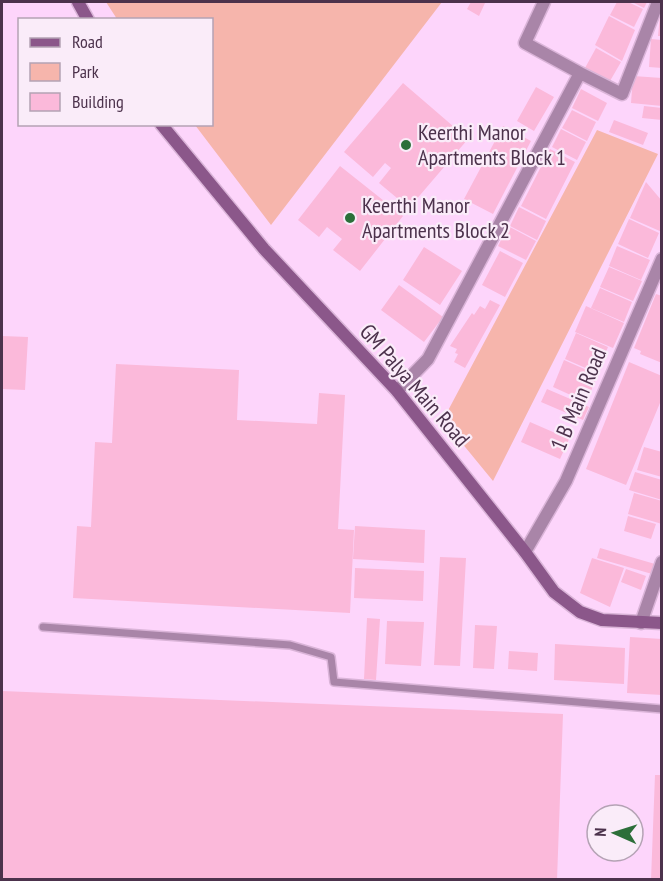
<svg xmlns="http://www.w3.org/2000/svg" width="663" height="881" font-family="'PT Sans Narrow',sans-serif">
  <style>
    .green { fill: #f6b5ac }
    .building { fill: #fbb9da }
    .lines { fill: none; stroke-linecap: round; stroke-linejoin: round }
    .lane-casing { stroke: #dab4d8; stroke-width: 10 }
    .street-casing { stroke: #dab4d8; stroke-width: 15 }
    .secondary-casing { stroke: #dab4d8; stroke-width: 15 }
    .lane { stroke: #a985a8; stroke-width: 7 }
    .street { stroke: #a985a8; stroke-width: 12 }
    .secondary { stroke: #8b578a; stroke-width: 12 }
    .poi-dot { fill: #2c6f39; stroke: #faecf9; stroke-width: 2 }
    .labels { text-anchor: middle; stroke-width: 4.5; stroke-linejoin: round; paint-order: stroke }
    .poi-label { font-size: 22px; fill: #4c324c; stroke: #faecf9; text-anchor: start }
    .street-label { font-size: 22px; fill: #4c324c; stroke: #faecf9 }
  </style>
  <rect width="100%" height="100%" fill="#fdd5fb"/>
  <!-- green -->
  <path class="green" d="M 106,2 L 442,2 L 271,225 L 195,125 L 212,124 L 212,20 L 117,19 Z
    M 597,130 L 658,154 L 493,481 L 443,420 Z"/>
  <!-- building -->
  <path class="building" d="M 471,2 L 485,3 L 479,16 L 467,9 Z
    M 617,2 L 628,2 L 643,9 L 634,27 L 610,15 Z
    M 632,2 L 647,2 L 644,8 Z
    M 609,16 L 635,30 L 622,61 L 595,45 Z
    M 660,16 L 662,16 L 662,36 L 658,36 Z
    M 651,39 L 662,40 L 662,68 L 649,67 Z
    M 596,48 L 621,62 L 610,81 L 585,68 Z
    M 633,76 L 662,78 L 662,106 L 631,103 Z
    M 403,83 L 468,139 L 409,208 L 379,183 L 391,168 L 385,163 L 373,177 L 344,152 Z
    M 536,87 L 554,97 L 534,131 L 517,121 Z
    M 581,89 L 607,103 L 598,121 L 572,108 Z
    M 644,106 L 662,108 L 662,120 L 642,118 Z
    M 572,110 L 596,122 L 587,141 L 562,128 Z
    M 614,120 L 648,133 L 643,145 L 609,132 Z
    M 503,126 L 531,141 L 493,214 L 464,199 Z
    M 561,129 L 586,142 L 577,160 L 552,147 Z
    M 550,149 L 575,162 L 546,219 L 521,206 Z
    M 340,166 L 403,216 L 360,271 L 333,250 L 342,239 L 327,227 L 319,237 L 298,220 Z
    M 646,182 L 662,201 L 662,232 L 630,218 Z
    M 519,207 L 546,221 L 537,240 L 510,226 Z
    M 629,219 L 659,233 L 648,258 L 618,244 Z
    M 508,226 L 536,241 L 526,260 L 498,246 Z
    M 617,246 L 650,260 L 641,280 L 609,266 Z
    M 424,247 L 462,271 L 440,305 L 403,280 Z
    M 500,251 L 523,263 L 505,297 L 482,285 Z
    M 609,267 L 642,281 L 633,301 L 600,287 Z
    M 399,285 L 443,317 L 424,342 L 381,310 Z
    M 600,288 L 632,302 L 624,322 L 591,308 Z
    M 656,294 L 662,296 L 662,363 L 640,354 L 641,351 L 634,348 Z
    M 490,300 L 500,305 L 465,368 L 454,362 L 458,354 L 455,353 L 457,349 L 450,346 L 472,313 L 474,315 L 480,306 L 485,309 Z
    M 586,306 L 624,323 L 613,348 L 575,332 Z
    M 576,333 L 608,347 L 597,373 L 565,359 Z
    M 2,336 L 28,337 L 25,390 L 2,389 Z
    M 564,360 L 598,375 L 586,402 L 553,387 Z
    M 629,362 L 662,376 L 662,398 L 626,485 L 586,469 Z
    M 116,364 L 239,370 L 237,420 L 317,424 L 319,393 L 345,395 L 338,529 L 354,530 L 350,613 L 73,598 L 77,526 L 91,527 L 95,442 L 112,443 Z
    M 547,389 L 589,407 L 583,420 L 541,402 Z
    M 530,422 L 569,439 L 560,459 L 521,442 Z
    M 644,447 L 662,452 L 662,477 L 637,470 Z
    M 635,472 L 662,480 L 662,500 L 629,490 Z
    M 634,493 L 662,501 L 662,524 L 628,514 Z
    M 628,516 L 656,524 L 651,539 L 624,531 Z
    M 355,526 L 425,530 L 424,563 L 353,559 Z
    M 600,548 L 655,564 L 652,574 L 597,558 Z
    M 440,557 L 466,558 L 460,666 L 434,665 Z
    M 592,558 L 624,568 L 610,607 L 580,593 Z
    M 355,568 L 424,571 L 423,601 L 354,598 Z
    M 626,569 L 646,576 L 641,590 L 621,582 Z
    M 367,618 L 380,619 L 376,680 L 364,679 Z
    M 387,621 L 424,622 L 421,666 L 385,664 Z
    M 475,625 L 497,626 L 494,669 L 473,668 Z
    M 630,637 L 662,639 L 662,695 L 627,693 Z
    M 555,644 L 625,648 L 624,684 L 554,680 Z
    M 509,651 L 538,653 L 537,671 L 508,669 Z
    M 2,691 L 563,714 L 557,880 L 2,880 Z
    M 655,775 L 662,775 L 662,880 L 651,880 Z"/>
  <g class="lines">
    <defs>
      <path id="lane" d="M 43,627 L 290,645 L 331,657 L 334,682 L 662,709"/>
      <path id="street" d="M 544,2 L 525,43 L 580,73
        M 397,391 L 428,359 L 580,73 L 622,94 L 658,2
        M 525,552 L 566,481 L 662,259
        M 641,623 L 662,562"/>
      <path id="secondary" d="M 78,2 L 88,20
        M 161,124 L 264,249 L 397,391 L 525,552 L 554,592 L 580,612 L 602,620 L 662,623"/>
    </defs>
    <!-- lane casing -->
    <use href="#lane" class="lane-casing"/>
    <!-- street casing -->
    <use href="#street" class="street-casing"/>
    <!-- secondary casing -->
    <use href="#secondary" class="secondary-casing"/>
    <!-- lane -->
    <use href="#lane" class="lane"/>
    <!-- street -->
    <use href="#street" class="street"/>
    <!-- secondary -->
    <use href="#secondary" class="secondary"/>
  </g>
  <!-- markers -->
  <g class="poi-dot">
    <circle cx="406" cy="145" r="6"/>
    <circle cx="350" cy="218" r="6"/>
  </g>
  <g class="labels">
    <!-- poi labels -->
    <g class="poi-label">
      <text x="418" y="140">Keerthi Manor<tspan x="418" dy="25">Apartments Block 1</tspan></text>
      <text x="362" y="213">Keerthi Manor<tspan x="362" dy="25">Apartments Block 2</tspan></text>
    </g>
    <!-- street labels -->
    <g class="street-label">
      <text transform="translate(415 385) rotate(49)" y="8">GM Palya Main Road</text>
      <text transform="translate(578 399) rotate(-67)" y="8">1 B Main Road</text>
    </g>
  </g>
  <!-- border -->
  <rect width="663" height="881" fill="none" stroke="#4c324c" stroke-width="6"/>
  <!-- legend -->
  <rect x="18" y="18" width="195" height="108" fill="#faecf9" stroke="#b4a2b4" stroke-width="1.5"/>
  <rect x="30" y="38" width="30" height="9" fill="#8b578a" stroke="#b4a2b4" stroke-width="1.5"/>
  <text x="72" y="48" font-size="18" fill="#4c324c">Road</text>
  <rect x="30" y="63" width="30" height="18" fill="#f6b5ac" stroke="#b4a2b4" stroke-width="1.5"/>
  <text x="72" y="78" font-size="18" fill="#4c324c">Park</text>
  <rect x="30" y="93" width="30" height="18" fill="#fbb9da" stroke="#b4a2b4" stroke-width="1.5"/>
  <text x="72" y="108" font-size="18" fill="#4c324c">Building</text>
  <!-- north arrow -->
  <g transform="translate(615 833) rotate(273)"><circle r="28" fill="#faecf9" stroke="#b4a2b4" stroke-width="1.5"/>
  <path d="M0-4.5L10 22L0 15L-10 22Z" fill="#2c6f39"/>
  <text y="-9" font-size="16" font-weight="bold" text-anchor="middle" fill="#4c324c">N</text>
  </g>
</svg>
